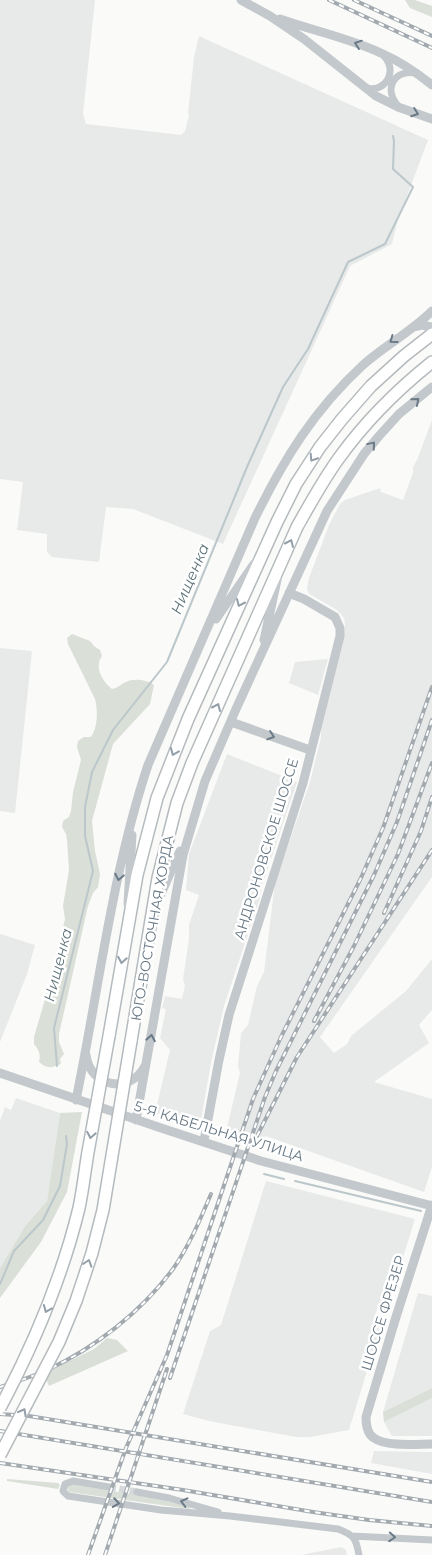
<svg xmlns="http://www.w3.org/2000/svg" width="432" height="1555" font-family="Montserrat,sans-serif">
  <style>
    .built { fill: #e8e9e9 }
    .green { fill: #dadfd7 }
    .lines { fill: none; stroke-linecap: round; stroke-linejoin: round }
    .stream { stroke: #bbc7cb; stroke-width: 2 }
    .minor-tunnel { stroke: #d5d9db; stroke-width: 7; stroke-dasharray: 7 3.5; stroke-linecap: butt }
    .primary-casing { stroke: #b5babe; stroke-width: 14 }
    .minor { stroke: #c3c8cc; stroke-width: 7 }
    .tertiary { stroke: #c3c8cc; stroke-width: 9 }
    .primary { stroke: #fff; stroke-width: 11 }
    .rail-casing { stroke: #a2aab0; stroke-width: 4 }
    .rail { stroke: #fff; stroke-width: 2; stroke-dasharray: 5.5; stroke-linecap: butt }
    .primary-bridge-casing { stroke: #b5babe; stroke-width: 14; stroke-linecap: butt }
    .primary-bridge { stroke: #fff; stroke-width: 11 }
    .oneway { stroke: #6a7a87 }
    .oneway2 { stroke: #939fa8 }
    .labels { text-anchor: middle; stroke-width: 5; stroke-linejoin: round; paint-order: stroke }
    .street-label { font-size: 14px; fill: #657683; stroke: #fff }
    .water-label { font-size: 15px; font-style: italic; fill: #60757c; stroke: #fff }
  </style>
  <rect width="100%" height="100%" fill="#fafaf8"/>
  <!-- built -->
  <path class="built" d="M 0,0 L 95,0 L 83,114 L 86,124 L 181,135 L 185,131 L 189,115 L 188,114 L 194,57 L 199,36 L 428,140 L 398,220 L 392,244 L 350,266 L 223,544 L 133,509 L 106,507 L 99,562 L 52,557 L 47,552 L 47,534 L 17,530 L 23,482 L 0,479 Z
    M 432,420 L 432,877 L 320,1037 L 334,1053 L 347,1044 L 351,1036 L 406,991 L 432,959 L 432,1010 L 419,1025 L 429,1043 L 374,1082 L 432,1099 L 432,1167 L 424,1192 L 266,1136 L 255,1146 L 225,1136 L 240,1073 L 238,1066 L 241,1033 L 248,1025 L 257,986 L 264,972 L 275,883 L 310,782 L 321,737 L 321,727 L 344,634 L 345,625 L 344,618 L 337,610 L 311,595 L 308,592 L 307,588 L 309,578 L 329,525 L 340,504 L 345,500 L 380,488 L 381,492 L 403,500 L 413,473 L 413,467 L 417,460 Z
    M 0,648 L 32,651 L 15,813 L 0,811 Z
    M 328,659 L 318,695 L 289,683 L 295,662 Z
    M 227,754 L 297,782 L 261,889 L 260,898 L 224,1006 L 211,1063 L 201,1120 L 194,1124 L 155,1113 L 170,1050 L 160,1038 L 166,1009 L 162,1008 L 165,996 L 182,999 L 185,986 L 183,979 L 189,939 L 189,925 L 199,895 L 186,890 L 189,854 Z
    M 0,934 L 35,945 L 27,974 L 0,1042 Z
    M 16,1098 L 60,1113 L 47,1201 L 25,1226 L 0,1268 L 0,1121 L 5,1107 L 11,1110 Z
    M 266,1181 L 415,1219 L 388,1305 L 379,1303 L 374,1319 L 382,1322 L 349,1430 L 310,1437 L 296,1437 L 209,1421 L 183,1414 L 210,1331 L 221,1325 Z
    M 418,1293 L 432,1296 L 432,1388 L 383,1412 Z
    M 432,1398 L 432,1436 L 392,1436 L 384,1422 Z
    M 374,1451 L 432,1452 L 432,1474 L 371,1463 Z
    M 341,1547 L 346,1550 L 347,1555 L 301,1555 Z"/>
  <!-- green -->
  <path class="green" d="M 405,0 L 415,0 L 432,6 L 432,17 L 410,8 Z
    M 72,634 L 90,641 L 94,646 L 100,650 L 102,656 C 94,667 102,681 112,689 C 118,688 121,684 126,682 C 134,678 147,680 154,685 L 150,704 L 113,744 L 92,821 L 95,851 L 100,874 L 98,887 L 93,893 L 88,906 L 59,1034 L 59,1042 L 64,1054 L 60,1059 L 61,1064 C 51,1068 47,1069 39,1062 C 41,1054 39,1050 34,1044 L 34,1037 L 53,972 L 65,919 L 63,906 L 69,870 L 67,840 L 66,834 L 62,827 L 63,821 L 69,817 L 71,811 L 73,792 L 81,760 L 77,747 L 78,741 L 84,737 L 91,737 C 98,727 98,710 95,699 L 68,644 L 67,638 Z
    M 82,1112 L 67,1192 L 41,1242 L 0,1298 L 0,1268 L 25,1226 L 47,1201 L 60,1113 Z
    M 107,1338 L 117,1340 L 128,1351 L 49,1386 L 46,1379 L 47,1372 L 94,1349 Z
    M 432,1388 L 432,1398 L 384,1422 L 383,1412 Z
    M 7,1479 L 58,1483 L 60,1485 L 58,1489 L 7,1481 Z
    M 70,1484 L 136,1495 L 190,1506 L 190,1508 L 189,1509 L 69,1492 L 67,1487 Z"/>
  <g class="lines">
    <!-- stream -->
    <path class="stream" d="M 57,1066 L 54,1028 L 93,871 L 85,836 L 85,807 L 92,772 L 113,730 L 167,662 L 247,467 L 283,387 L 308,349 L 348,262 L 385,244 L 413,187 L 393,169 L 394,141 L 393,136
      M 264,1174 L 284,1179
      M 295,1181 L 421,1211
      M 0,1284 L 14,1251 L 43,1220 L 60,1186 L 67,1144 L 66,1136"/>
    <!-- minor-tunnel -->
    <path class="minor-tunnel" d="M 109,1487 L 137,1492"/>
    <defs>
      <path id="primary" d="M 109,1036 L 137,875 L 157,798 L 188,719 L 277,522 L 296,484 L 320,447 L 342,419 L 371,386 L 404,356 L 432,334
        M 131,1041 L 158,878 L 177,803 L 192,763 L 297,527 C 310,504 323,480 339,458 C 365,422 397,390 432,362"/>
    </defs>
    <!-- primary casing -->
    <use href="#primary" class="primary-casing"/>
    <!-- minor -->
    <path class="minor" d="M 366,88 C 386,93 398,71 384,56
      M 398,106 C 383,88 394,69 417,73
      M 109,1487 L 73,1481 L 65,1484 L 63,1491 L 68,1496 L 161,1510 L 230,1516 L 338,1529 C 354,1535 356,1538 359,1555
      M 137,1492 L 169,1498 L 218,1512
      M 352,1536 L 432,1540"/>
    <!-- tertiary -->
    <path class="tertiary" d="M 241,0 L 270,16 L 304,39 L 376,96 L 398,107 L 432,119
      M 280,19 C 314,31 350,38 383,54 C 401,62 417,73 432,85
      M 413,327 L 422,325 L 432,327
      M 216,619 L 254,564
      M 264,640 L 277,580
      M 231,722 L 310,750
      M 157,903 L 180,851
      M 128,904 L 132,835
      M 86,1055 C 90,1087 130,1095 145,1066
      M 0,1073 L 161,1128 L 261,1161 L 432,1206
      M 76,1100 C 99,988 112,873 148,765 L 255,518 C 284,459 314,410 363,365 C 384,346 411,332 432,311
      M 136,1120 L 183,855 L 205,781 L 236,709 L 327,511 L 364,454 L 379,436 L 399,414 L 432,387
      M 204,1141 L 219,1060 L 229,1015 L 303,783 L 340,636 L 340,628 L 335,617 L 304,599 L 289,593
      M 432,1205 L 396,1317 L 366,1417 C 366,1425 367,1434 374,1438 C 386,1447 417,1444 432,1444"/>
    <!-- primary -->
    <use href="#primary" class="primary"/>
    <defs>
      <path id="rail" d="M 329,0 L 432,48
        M 354,0 L 432,36
        M 384,913 L 421,831 L 432,797
        M 314,1021 L 354,946 L 398,854 L 432,763
        M 257,1136 L 297,1057 L 432,850
        M 170,1378 L 265,1097 L 276,1071 L 374,875 L 397,822 L 432,720
        M 0,1387 C 15,1382 32,1377 47,1370 C 95,1348 141,1312 173,1269 C 189,1246 200,1220 211,1194
        M 0,1414 L 29,1416 L 432,1482
        M 0,1431 L 432,1502
        M 0,1463 L 183,1490 L 313,1512 L 369,1520 L 432,1526
        M 88,1555 L 126,1448 L 167,1355 L 253,1099 L 281,1037 L 360,880 L 383,828 L 432,687
        M 105,1555 L 167,1369"/>
    </defs>
    <!-- rail casing -->
    <use href="#rail" class="rail-casing"/>
    <!-- rail -->
    <use href="#rail" class="rail"/>
    <defs>
      <path id="primary-bridge" d="M 0,1408 C 34,1344 62,1278 79,1208 C 83,1189 85,1170 88,1152 C 95,1113 102,1074 109,1036
        M 0,1455 L 59,1342 L 76,1301 L 92,1253 L 103,1210 L 131,1041"/>
    </defs>
    <!-- primary-bridge casing -->
    <use href="#primary-bridge" class="primary-bridge-casing"/>
    <!-- primary-bridge -->
    <use href="#primary-bridge" class="primary-bridge"/>
  </g>
  <!-- one-way arrows -->
  <defs><path id="oneway-chevron" d="M-2-3.5L2.5 0L-2 3.5" fill="none" stroke-width="1.6" stroke-linecap="round" stroke-linejoin="round" transform="scale(1.25)"/></defs>
  <g class="oneway">
    <use href="#oneway-chevron" transform="translate(358 44) rotate(-161)"/>
    <use href="#oneway-chevron" transform="translate(415 113) rotate(20)"/>
    <use href="#oneway-chevron" transform="translate(393 340) rotate(144)"/>
    <use href="#oneway-chevron" transform="translate(416 401) rotate(-40)"/>
    <use href="#oneway-chevron" transform="translate(372 445) rotate(-50)"/>
    <use href="#oneway-chevron" transform="translate(271 736) rotate(19)"/>
    <use href="#oneway-chevron" transform="translate(119 877) rotate(101)"/>
    <use href="#oneway-chevron" transform="translate(151 1038) rotate(-80)"/>
    <use href="#oneway-chevron" transform="translate(184 1502) rotate(-166)"/>
    <use href="#oneway-chevron" transform="translate(116 1503) rotate(9)"/>
    <use href="#oneway-chevron" transform="translate(392 1537) rotate(4)"/>
  </g>
  <g class="oneway2">
    <use href="#oneway-chevron" transform="translate(313 458) rotate(123)"/>
    <use href="#oneway-chevron" transform="translate(290 543) rotate(-66)"/>
    <use href="#oneway-chevron" transform="translate(240 603) rotate(114)"/>
    <use href="#oneway-chevron" transform="translate(217 707) rotate(-66)"/>
    <use href="#oneway-chevron" transform="translate(174 752) rotate(113)"/>
    <use href="#oneway-chevron" transform="translate(122 960) rotate(100)"/>
    <use href="#oneway-chevron" transform="translate(91 1135) rotate(100)"/>
    <use href="#oneway-chevron" transform="translate(88 1263) rotate(-72)"/>
    <use href="#oneway-chevron" transform="translate(47 1309) rotate(112)"/>
    <use href="#oneway-chevron" transform="translate(23 1412) rotate(-62)"/>
  </g>
  <g class="labels">
    <!-- street labels -->
    <g class="street-label">
      <text transform="translate(266 849) rotate(-73)" y="5">АНДРОНОВСКОЕ ШОССЕ</text>
      <text transform="translate(152 928) rotate(-80)" y="5">ЮГО-ВОСТОЧНАЯ ХОРДА</text>
      <text transform="translate(219 1131) rotate(17)" y="5">5-Я КАБЕЛЬНАЯ УЛИЦА</text>
      <text transform="translate(383 1313) rotate(-73)" y="5">ШОССЕ ФРЕЗЕР</text>
    </g>
    <!-- water labels -->
    <g class="water-label">
      <text transform="translate(190 579) rotate(-67)" y="5">Нищенка</text>
      <text transform="translate(58 965) rotate(-76)" y="5">Нищенка</text>
    </g>
  </g>
</svg>
